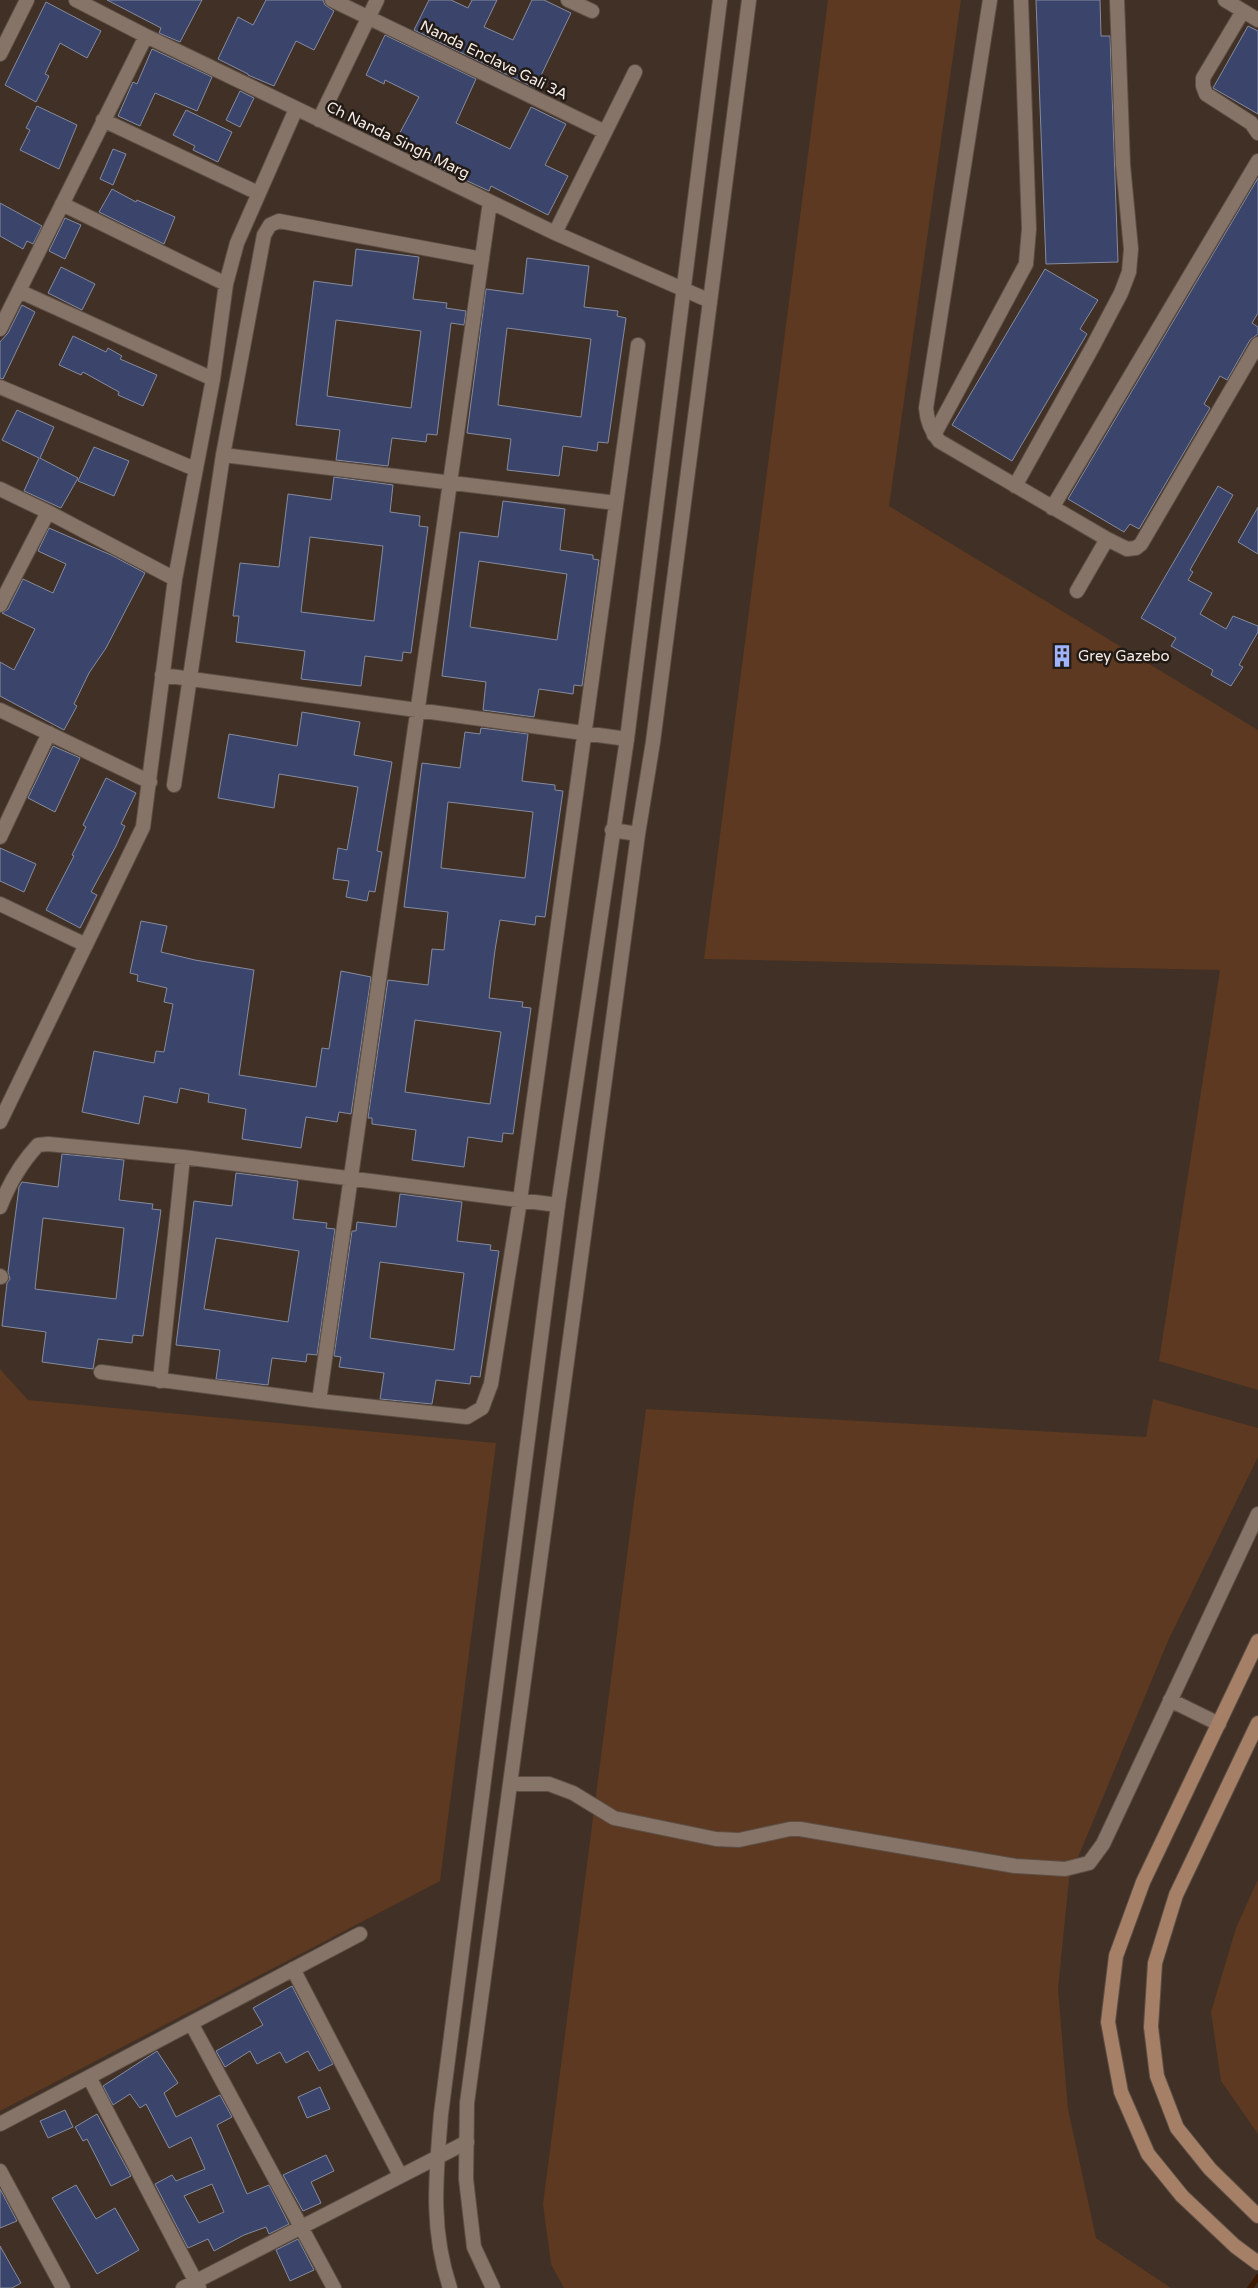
<svg xmlns="http://www.w3.org/2000/svg" width="1258" height="2288" font-family="'Varela Round',sans-serif">
  <style>
    .green { fill: #5c3920 }
    .lines { fill: none; stroke-linecap: round; stroke-linejoin: round }
    .stream { stroke: #3c1900; stroke-width: 5.5 }
    .building { fill: #3b456c; stroke: #858b9e; fill-rule: evenodd }
    .minor-casing { stroke: #5c4f46; stroke-width: 16 }
    .tertiary-casing { stroke: #5c4f46; stroke-width: 16 }
    .secondary-casing { stroke: #5c4f46; stroke-width: 16 }
    .minor { stroke: #877468; stroke-width: 14 }
    .tertiary { stroke: #877468; stroke-width: 14 }
    .secondary { stroke: #a57f66; stroke-width: 14 }
    .labels { text-anchor: middle; stroke-width: 5; stroke-linejoin: round; paint-order: stroke }
    .street-label { font-size: 15px; fill: #f7ede6; stroke: #211a15 }
    .poi-label { font-size: 15px; fill: #f7ede6; stroke: #211a15; text-anchor: start }
  </style>
  <rect width="100%" height="100%" fill="#403025"/>
  <!-- green -->
  <path class="green" d="M 828,0 L 961,0 L 889,506 L 1258,730 L 1258,1390 L 1159,1361 L 1220,970 L 704,959 Z
    M 0,1369 L 28,1400 L 496,1443 L 440,1881 L 0,2111 Z
    M 1153,1399 L 1258,1428 L 1258,1457 L 1168,1641 L 1069,1879 L 1058,1989 L 1068,2109 L 1096,2238 L 1171,2288 L 564,2288 L 551,2264 L 543,2204 L 646,1409 L 1146,1437 Z
    M 1258,1879 L 1258,2134 L 1221,2081 L 1211,2012 L 1236,1928 Z"/>
  <g class="lines">
    <!-- stream -->
    <path class="stream" d="M 1250,2288 L 1258,2277"/>
  </g>
  <!-- building -->
  <path class="building" d="M 107,0 L 202,0 L 180,42 L 159,33 L 161,28 Z
    M 266,0 L 323,0 L 325,5 L 334,11 L 314,50 L 296,41 L 274,86 L 248,75 L 248,74 L 218,59 L 238,17 L 253,25 Z
    M 429,0 L 451,0 L 468,8 L 472,0 L 497,0 L 484,27 L 513,40 L 532,0 L 544,0 L 571,13 L 535,88 L 414,30 Z
    M 1036,0 L 1100,0 L 1101,36 L 1110,36 L 1118,262 L 1046,264 Z
    M 46,2 L 101,31 L 87,58 L 60,43 L 45,74 L 49,76 L 36,102 L 5,85 Z
    M 1248,26 L 1258,31 L 1258,114 L 1213,88 Z
    M 385,35 L 476,79 L 456,123 L 510,149 L 531,107 L 566,124 L 545,165 L 568,176 L 548,215 L 491,186 L 489,191 L 435,166 L 436,163 L 395,142 L 419,97 L 385,80 L 384,84 L 366,75 Z
    M 152,49 L 212,77 L 197,111 L 155,93 L 140,126 L 118,116 L 133,82 L 137,84 Z
    M 240,91 L 254,98 L 240,127 L 226,120 Z
    M 37,106 L 77,125 L 59,169 L 20,150 L 30,130 L 26,128 Z
    M 186,110 L 232,132 L 218,162 L 193,150 L 195,146 L 173,135 Z
    M 113,149 L 126,154 L 113,185 L 100,179 Z
    M 1258,178 L 1258,313 L 1252,323 L 1258,327 L 1258,334 L 1250,340 L 1227,380 L 1220,376 L 1204,404 L 1210,408 L 1139,529 L 1130,524 L 1124,532 L 1068,499 Z
    M 112,189 L 136,202 L 137,200 L 175,217 L 164,244 L 99,212 Z
    M 0,203 L 42,226 L 33,244 L 27,241 L 23,249 L 0,236 Z
    M 65,218 L 81,225 L 65,259 L 49,251 Z
    M 356,249 L 419,257 L 413,299 L 447,303 L 446,308 L 466,311 L 464,325 L 451,323 L 437,435 L 427,434 L 426,442 L 392,438 L 388,466 L 336,460 L 340,430 L 296,425 L 314,281 L 352,286 ZM 336,320 L 421,331 L 411,408 L 327,396 Z
    M 527,258 L 589,266 L 584,307 L 618,311 L 617,316 L 626,318 L 608,443 L 598,442 L 597,451 L 563,446 L 559,476 L 507,470 L 511,439 L 467,433 L 486,289 L 523,294 ZM 507,328 L 591,339 L 581,417 L 498,405 Z
    M 61,267 L 95,284 L 82,310 L 48,293 Z
    M 1045,269 L 1098,300 L 1080,329 L 1087,334 L 1012,461 L 952,425 Z
    M 22,305 L 35,312 L 3,379 L 0,378 L 0,342 L 8,333 Z
    M 73,336 L 106,352 L 108,348 L 122,356 L 120,359 L 157,375 L 143,406 L 118,395 L 119,392 L 83,372 L 81,375 L 59,365 Z
    M 17,410 L 54,427 L 40,458 L 78,478 L 61,508 L 24,491 L 39,458 L 2,440 Z
    M 94,447 L 129,461 L 114,496 L 78,481 Z
    M 334,477 L 393,485 L 390,512 L 420,516 L 419,526 L 428,527 L 411,653 L 403,652 L 402,661 L 365,656 L 361,686 L 301,679 L 305,651 L 236,642 L 239,616 L 233,616 L 240,563 L 279,567 L 288,494 L 331,500 ZM 310,537 L 383,546 L 374,621 L 301,612 Z
    M 1218,486 L 1233,495 L 1190,570 L 1193,572 L 1188,580 L 1212,593 L 1200,614 L 1226,629 L 1233,616 L 1258,626 L 1258,632 L 1239,665 L 1243,667 L 1231,686 L 1211,675 L 1213,670 L 1171,646 L 1176,638 L 1141,618 Z
    M 503,501 L 565,509 L 560,550 L 593,555 L 593,559 L 599,560 L 582,686 L 574,685 L 573,694 L 539,689 L 534,717 L 483,710 L 486,682 L 442,676 L 460,532 L 498,537 ZM 479,561 L 567,574 L 557,640 L 470,627 Z
    M 1258,507 L 1258,554 L 1238,542 Z
    M 49,528 L 111,555 L 145,573 L 106,648 L 89,673 L 74,704 L 77,706 L 64,730 L 0,696 L 0,662 L 14,670 L 35,629 L 2,613 L 8,609 L 23,579 L 53,593 L 66,564 L 38,551 Z
    M 302,712 L 360,722 L 354,755 L 392,762 L 377,851 L 382,852 L 375,892 L 369,891 L 367,901 L 346,897 L 349,881 L 333,879 L 338,848 L 347,850 L 358,787 L 279,774 L 274,808 L 218,798 L 229,734 L 297,746 Z
    M 481,728 L 528,734 L 522,781 L 555,785 L 555,790 L 563,791 L 545,917 L 536,916 L 535,925 L 500,920 L 495,950 L 489,998 L 523,1002 L 522,1007 L 531,1008 L 513,1134 L 503,1133 L 502,1142 L 468,1137 L 464,1167 L 412,1160 L 416,1130 L 372,1124 L 372,1118 L 368,1118 L 388,980 L 428,985 L 432,949 L 444,950 L 448,912 L 404,907 L 422,763 L 460,768 L 465,732 L 480,734 ZM 448,802 L 533,812 L 525,878 L 441,868 ZM 415,1020 L 501,1032 L 490,1104 L 405,1092 Z
    M 53,746 L 80,758 L 55,812 L 28,798 Z
    M 106,778 L 136,793 L 121,824 L 125,826 L 116,846 L 91,892 L 97,895 L 80,928 L 46,910 L 74,856 L 72,855 L 86,827 L 83,825 Z
    M 0,848 L 36,864 L 24,892 L 0,881 Z
    M 141,921 L 167,926 L 161,952 L 195,960 L 254,970 L 239,1075 L 316,1087 L 322,1048 L 329,1049 L 341,971 L 371,977 L 351,1114 L 339,1112 L 337,1122 L 306,1117 L 301,1148 L 242,1139 L 246,1109 L 208,1102 L 209,1094 L 180,1088 L 177,1103 L 144,1096 L 139,1124 L 82,1112 L 94,1051 L 154,1063 L 156,1051 L 164,1052 L 173,1004 L 164,1002 L 167,988 L 137,981 L 138,975 L 130,973 Z
    M 62,1154 L 124,1160 L 119,1200 L 153,1204 L 152,1209 L 161,1210 L 143,1336 L 133,1335 L 132,1343 L 98,1339 L 93,1369 L 42,1362 L 46,1332 L 2,1326 L 7,1283 L 10,1279 L 8,1272 L 19,1187 L 22,1182 L 58,1187 ZM 43,1218 L 124,1228 L 116,1299 L 35,1289 Z
    M 236,1173 L 298,1181 L 293,1219 L 327,1223 L 326,1228 L 335,1229 L 317,1355 L 307,1354 L 306,1362 L 272,1358 L 268,1385 L 216,1379 L 220,1350 L 176,1345 L 194,1201 L 232,1206 ZM 216,1238 L 299,1251 L 288,1322 L 204,1309 Z
    M 400,1194 L 462,1202 L 457,1241 L 491,1245 L 490,1250 L 499,1251 L 480,1377 L 471,1376 L 470,1384 L 436,1380 L 432,1404 L 380,1399 L 384,1373 L 339,1367 L 341,1357 L 334,1356 L 352,1231 L 356,1231 L 357,1222 L 396,1227 ZM 380,1262 L 464,1273 L 454,1350 L 370,1338 Z
    M 292,1986 L 333,2064 L 319,2071 L 308,2051 L 286,2063 L 280,2052 L 257,2064 L 250,2051 L 225,2067 L 216,2051 L 263,2025 L 253,2008 Z
    M 157,2051 L 178,2083 L 164,2093 L 176,2117 L 220,2095 L 232,2117 L 217,2125 L 247,2194 L 269,2185 L 289,2224 L 269,2234 L 266,2227 L 244,2235 L 214,2251 L 208,2239 L 188,2248 L 155,2184 L 172,2175 L 176,2181 L 205,2169 L 191,2137 L 169,2148 L 146,2104 L 140,2108 L 130,2094 L 113,2105 L 103,2086 ZM 212,2184 L 224,2212 L 199,2223 L 184,2196 Z
    M 320,2087 L 330,2109 L 307,2118 L 298,2097 Z
    M 65,2110 L 73,2127 L 48,2138 L 40,2121 Z
    M 97,2114 L 131,2176 L 111,2186 L 87,2139 L 83,2141 L 75,2127 Z
    M 326,2155 L 334,2171 L 311,2182 L 321,2203 L 303,2211 L 283,2175 Z
    M 76,2185 L 96,2219 L 115,2208 L 139,2250 L 97,2274 L 52,2198 Z
    M 0,2189 L 17,2221 L 0,2228 Z
    M 298,2239 L 314,2270 L 290,2281 L 276,2250 Z
    M 0,2246 L 21,2283 L 12,2288 L 0,2288 Z"/>
  <g class="lines">
    <defs>
      <path id="minor" d="M 76,0 L 146,36 L 555,233 L 710,301
        M 332,0 L 605,132
        M 568,0 L 592,11
        M 990,0 L 926,408 C 927,422 931,431 939,441 L 1107,539 L 1127,549 L 1136,548 L 1141,544 L 1258,344
        M 1225,0 L 1258,20
        M 1243,11 L 1203,78 L 1203,86 L 1206,94 L 1251,123 L 1258,133
        M 0,54 L 27,0
        M 103,120 L 258,193
        M 319,120 L 377,0
        M 62,204 L 226,284
        M 555,233 L 635,72
        M 19,291 L 213,379
        M 0,329 L 146,36
        M 0,387 L 195,469
        M 934,435 L 1026,264 L 1029,229 L 1021,0
        M 223,455 L 616,503
        M 1015,486 L 1092,348 L 1121,293 L 1129,272 L 1131,249 L 1123,165 L 1117,0
        M 0,489 L 48,512 L 175,579
        M 1052,508 L 1258,161
        M 1077,591 L 1107,539
        M 0,605 L 48,512
        M 162,675 L 627,739
        M 0,710 L 150,782
        M 174,785 L 223,455 L 264,235 L 270,225 L 279,221 L 482,259
        M 0,837 L 49,733
        M 0,904 L 86,945
        M 0,1122 L 143,827 L 175,579 L 213,379 L 226,284 L 237,243 L 296,109
        M 0,1207 C 9,1184 21,1163 38,1145 L 48,1144 L 183,1157 L 558,1205
        M 0,1276 L 1,1277
        M 101,1372 L 319,1401 L 467,1417 L 482,1408 L 491,1384 L 520,1200 L 638,345
        M 160,1381 L 183,1157
        M 319,1401 L 490,202
        M 1170,1700 L 1219,1724
        M 511,1784 L 549,1784 L 573,1793 L 614,1818 L 716,1839 L 739,1840 L 790,1829 L 800,1829 L 1015,1866 L 1065,1869 L 1089,1863 L 1103,1844 L 1258,1514
        M 293,1969 L 400,2175
        M 191,2023 L 334,2288
        M 89,2077 L 199,2288
        M 0,2124 L 360,1934
        M 0,2171 L 63,2288
        M 183,2288 L 467,2142"/>
      <path id="tertiary" d="M 612,830 L 638,834
        M 450,2288 C 430,2228 436,2176 441,2114 L 558,1205 L 627,739 L 720,0
        M 493,2288 L 474,2247 L 466,2179 L 467,2103 L 638,834 L 653,742 L 749,0"/>
      <path id="secondary" d="M 1258,1641 L 1143,1882 L 1116,1956 L 1108,2022 L 1121,2092 L 1148,2154 L 1182,2196 L 1235,2246 L 1258,2263
        M 1258,1723 L 1176,1895 L 1155,1963 L 1151,2027 L 1157,2076 L 1177,2128 L 1210,2169 L 1258,2216"/>
    </defs>
    <!-- minor casing -->
    <use href="#minor" class="minor-casing"/>
    <!-- tertiary casing -->
    <use href="#tertiary" class="tertiary-casing"/>
    <!-- secondary casing -->
    <use href="#secondary" class="secondary-casing"/>
    <!-- minor -->
    <use href="#minor" class="minor"/>
    <!-- tertiary -->
    <use href="#tertiary" class="tertiary"/>
    <!-- secondary -->
    <use href="#secondary" class="secondary"/>
  </g>
  <!-- icons -->
  <defs>
    <symbol id="building-bare" viewBox="-9 -9 18 18"><path d="M-4-6H4V6H1V3H-1V6H-4ZM-2.5-4.3h1.7v1.8h-1.7ZM.8-4.3h1.7v1.8H.8ZM-2.5-1h1.7V.8h-1.7ZM.8-1h1.7V.8H.8Z" fill="#a0b3fd" stroke="#211a15" stroke-width="2.5" paint-order="stroke"/></symbol>
  </defs>
  <g fill-rule="evenodd">
    <use href="#building-bare" x="1046" y="640" width="32" height="32"/>
  </g>
  <g class="labels">
    <!-- street labels -->
    <g class="street-label">
      <text transform="translate(494 60) rotate(26)" y="5">Nanda Enclave Gali 3A</text>
      <text transform="translate(398 140) rotate(26)" y="5">Ch Nanda Singh Marg</text>
    </g>
    <!-- poi labels -->
    <g class="poi-label">
      <text x="1078" y="661">Grey Gazebo</text>
    </g>
  </g>
</svg>
